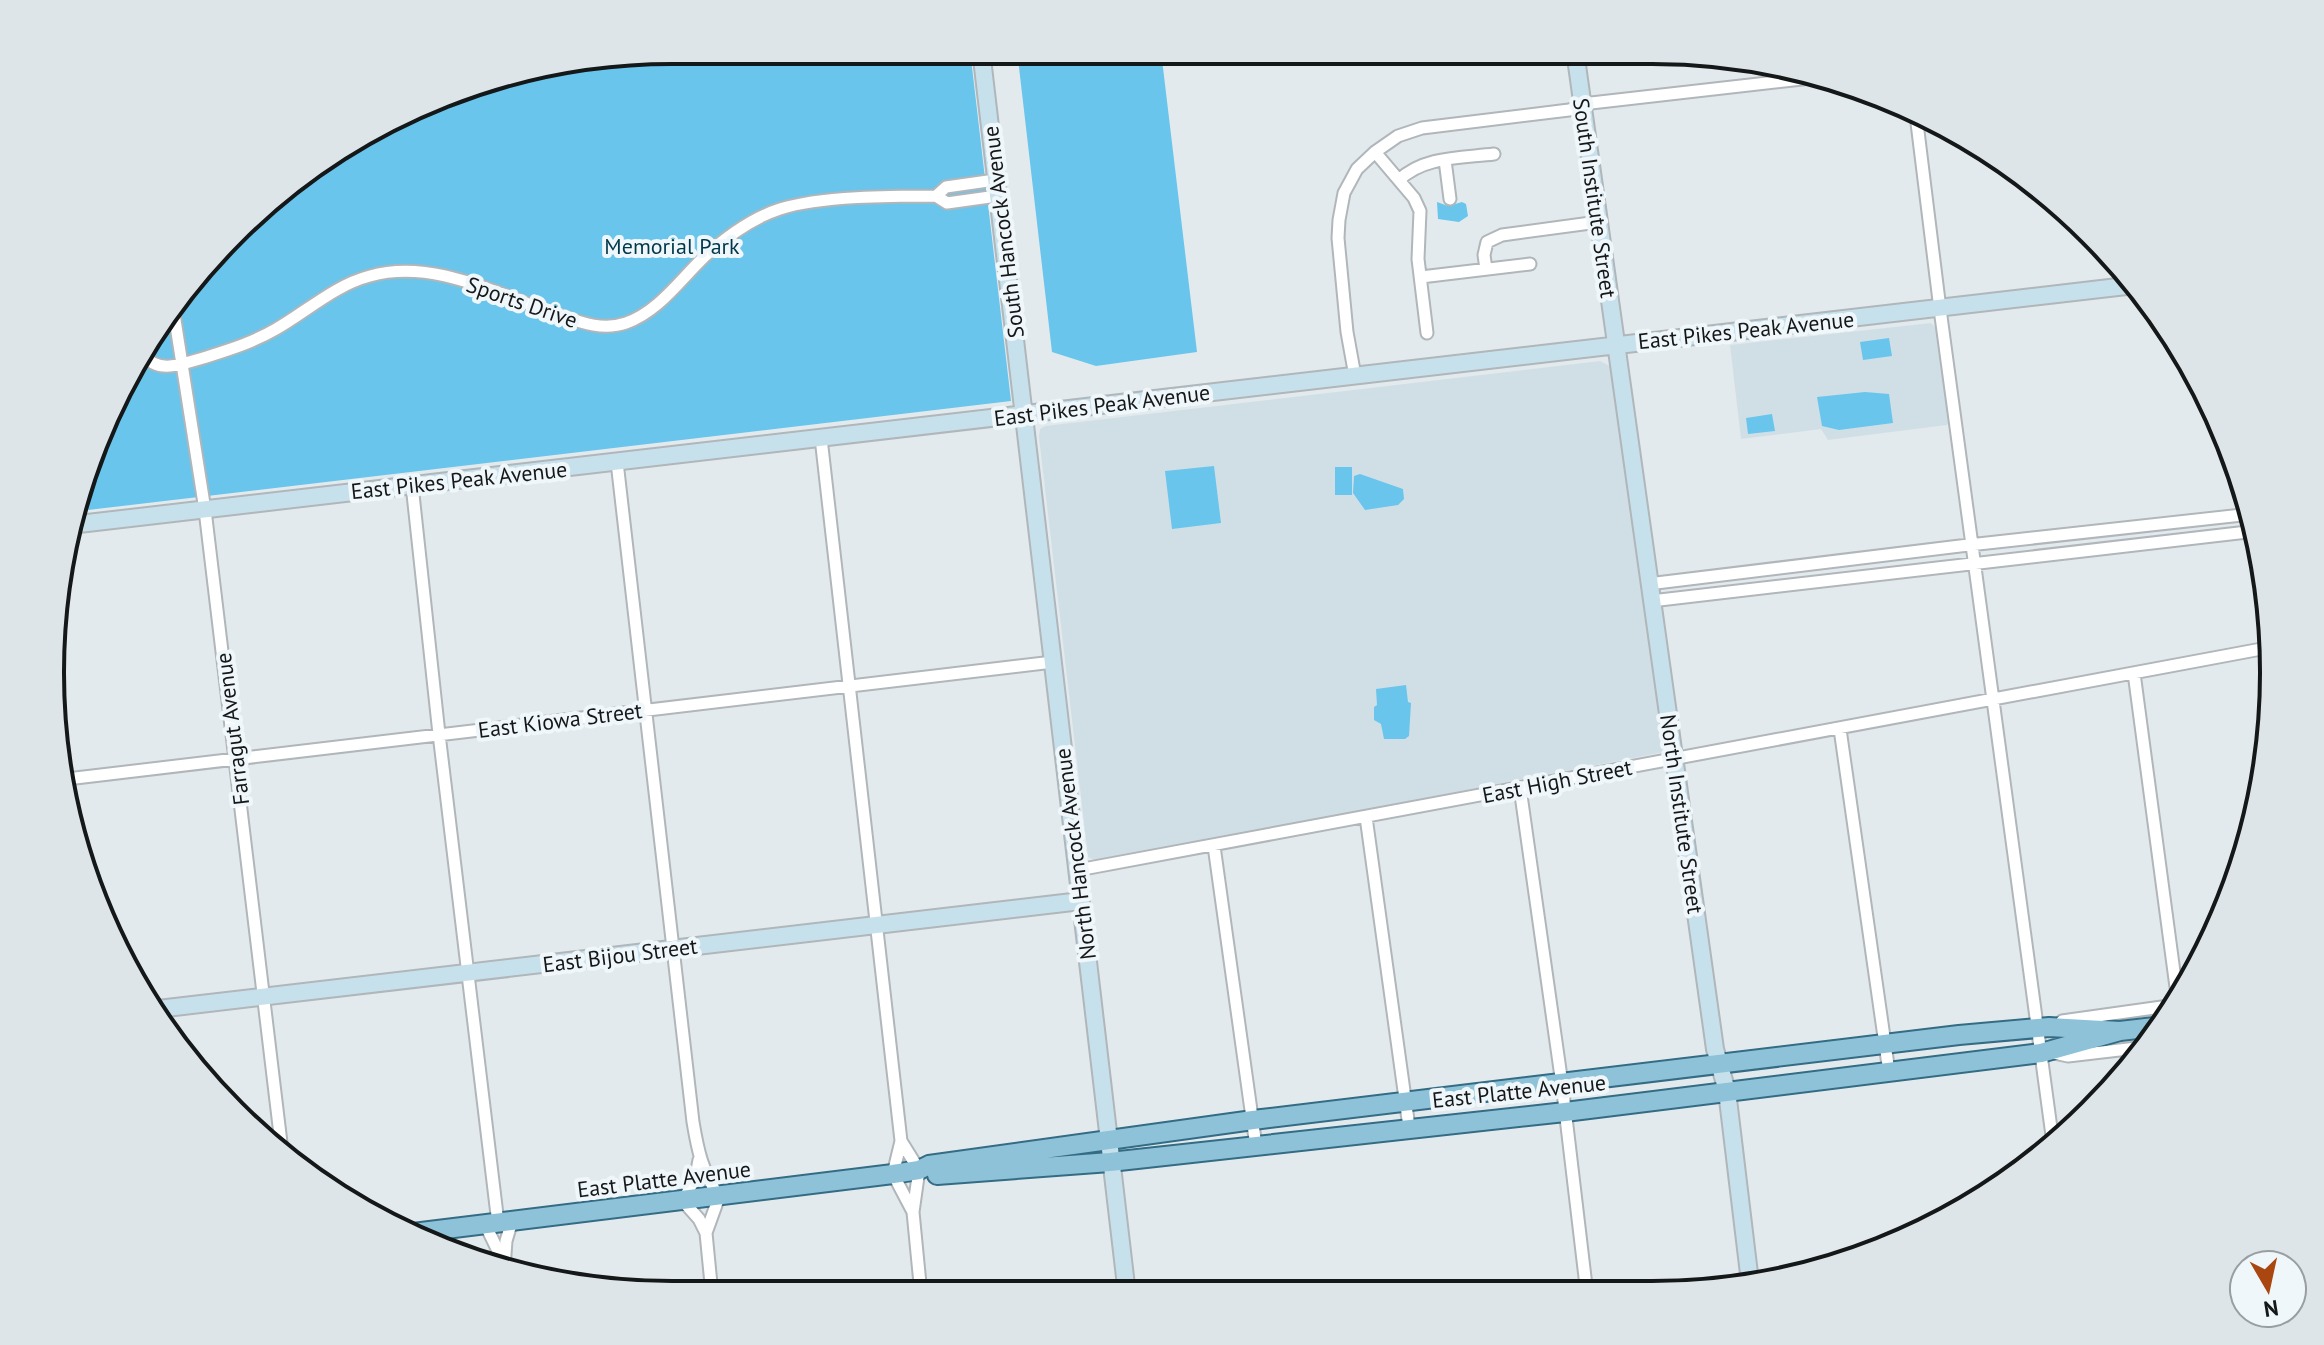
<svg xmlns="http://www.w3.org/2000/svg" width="2324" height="1345" font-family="'PT Sans',sans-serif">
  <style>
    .built { fill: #d0dfe6 }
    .green { fill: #69c5ec }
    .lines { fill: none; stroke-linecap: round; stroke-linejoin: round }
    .street-casing { stroke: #b0b6b9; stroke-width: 15 }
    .secondary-casing { stroke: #b0b6b9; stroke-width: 20 }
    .primary-casing { stroke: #336c84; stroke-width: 22 }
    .street { stroke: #fff; stroke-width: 11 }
    .secondary { stroke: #c7e1ec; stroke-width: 16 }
    .primary { stroke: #8ec2d8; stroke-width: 18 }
    .labels { text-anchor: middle; stroke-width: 8; stroke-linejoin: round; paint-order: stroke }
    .street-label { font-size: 22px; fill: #151819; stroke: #f0f7fb }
    .park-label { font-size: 22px; fill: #00384b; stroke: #f0f7fb }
    .rim { fill: none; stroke: #151819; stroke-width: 4 }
  </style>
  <rect width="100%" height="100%" fill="#e3eaed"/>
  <!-- built -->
  <path class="built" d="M 1931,323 L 1938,330 L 1950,420 L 1947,425 L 1828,440 L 1821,429 L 1741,439 L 1730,345 Z
    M 1600,361 L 1610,366 L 1664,752 L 1097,861 L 1088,857 L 1039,437 L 1040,429 L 1045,426 Z"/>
  <!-- green -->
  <path class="green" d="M 673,50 L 970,50 L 1011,401 L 71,512 L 155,326 L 294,178 L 473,83 Z
    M 1017,50 L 1161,51 L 1197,352 L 1096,366 L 1052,352 Z
    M 1437,202 L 1448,206 L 1462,202 L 1466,204 L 1468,216 L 1459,222 L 1438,219 Z
    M 1889,338 L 1892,356 L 1863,360 L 1860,342 Z
    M 1865,392 L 1889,394 L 1893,423 L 1839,430 L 1822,426 L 1817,397 Z
    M 1772,414 L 1775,431 L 1748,434 L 1746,418 Z
    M 1214,466 L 1221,523 L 1172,529 L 1165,471 Z
    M 1335,467 L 1352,467 L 1352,495 L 1335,495 Z
    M 1360,474 L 1403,489 L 1404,499 L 1398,505 L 1365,510 L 1353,493 L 1354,476 Z
    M 1406,685 L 1408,702 L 1411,703 L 1409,736 L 1405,739 L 1384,739 L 1381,724 L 1374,720 L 1374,707 L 1377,705 L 1376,689 Z"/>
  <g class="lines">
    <defs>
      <path id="street" d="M 1916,115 L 1940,309 L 2053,1143
        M 1375,152 L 1414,198 L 1420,211 L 1418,259 L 1427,333
        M 1445,160 L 1450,199
        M 995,180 L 946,187 L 936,196 L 947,203 L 997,196
        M 1399,180 C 1424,156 1462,158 1494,154
        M 1486,269 L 1484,255 L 1487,242 L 1502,235 L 1598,222
        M 1421,277 L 1530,264
        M 173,307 L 205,510 L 282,1151
        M 143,354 C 158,375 182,364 203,358 C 228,350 252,343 276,329 C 306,312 335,285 370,276 C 431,259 493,292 550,312 C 575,320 600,332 626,323 C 658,312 680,280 704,257 C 725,238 752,218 780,209 C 820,196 893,196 936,196
        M 1355,376 L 1347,332 L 1338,238 L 1339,220 L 1344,193 L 1357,169 L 1375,152 L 1398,136 L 1422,128 L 1569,110 L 1591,103 L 1820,77
        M 821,438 L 896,1097 L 901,1141 L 893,1174 L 913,1212
        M 617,462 L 693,1122 C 698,1152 702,1170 719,1197 L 706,1233 L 712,1294
        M 412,485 L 439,734 L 498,1223
        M 1648,584 L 1960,546 L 2251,514
        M 1651,601 L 2256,531
        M 2134,673 L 2178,1002
        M 1840,729 L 1889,1072
        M 67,779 L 1053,662
        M 1520,788 L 1562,1084 L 1587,1294
        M 1366,817 L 1409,1127
        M 1214,846 L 1256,1146
        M 1078,870 L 2272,647
        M 2062,1021 L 2176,1005
        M 2054,1053 L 2068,1056 L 2145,1047
        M 901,1141 L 919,1170 L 913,1212 L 921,1294
        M 699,1160 L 696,1176 L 683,1201 L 699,1219 L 706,1233
        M 485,1224 L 503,1261
        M 504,1268 L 506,1241 L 512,1221"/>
      <path id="secondary" d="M 981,50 L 1127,1294
        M 1575,51 L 1715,1049 L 1727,1091 L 1750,1282
        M 70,525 L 2135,285
        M 158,1009 L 1081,901"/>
      <path id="primary" d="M 937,1175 L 1110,1162 L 1565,1112 L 2041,1053 L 2120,1031 L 2163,1026
        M 413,1233 L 893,1174 L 919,1170 L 929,1165 L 1253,1120 L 1959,1035 L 2049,1027 L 2120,1031"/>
    </defs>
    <!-- street casing -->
    <use href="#street" class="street-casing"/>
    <!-- secondary casing -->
    <use href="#secondary" class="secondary-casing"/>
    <!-- primary casing -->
    <use href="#primary" class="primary-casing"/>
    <!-- street -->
    <use href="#street" class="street"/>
    <!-- secondary -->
    <use href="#secondary" class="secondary"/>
    <!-- primary -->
    <use href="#primary" class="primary"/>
  </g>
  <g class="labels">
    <!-- street labels -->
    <g class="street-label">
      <text transform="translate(1595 198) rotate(82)" y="8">South Institute Street</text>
      <text transform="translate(1003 232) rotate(-97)" y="8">South Hancock Avenue</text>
      <text transform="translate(522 302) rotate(19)" y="8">Sports Drive</text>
      <text transform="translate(1746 330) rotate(-6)" y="8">East Pikes Peak Avenue</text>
      <text transform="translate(1102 405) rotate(-7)" y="8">East Pikes Peak Avenue</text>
      <text transform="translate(459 480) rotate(-6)" y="8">East Pikes Peak Avenue</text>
      <text transform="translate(560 720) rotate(-7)" y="8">East Kiowa Street</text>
      <text transform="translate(232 729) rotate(-97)" y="8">Farragut Avenue</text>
      <text transform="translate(1557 781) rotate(-11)" y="8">East High Street</text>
      <text transform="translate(1682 814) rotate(82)" y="8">North Institute Street</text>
      <text transform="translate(1075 854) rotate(-97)" y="8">North Hancock Avenue</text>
      <text transform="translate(620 955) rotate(-7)" y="8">East Bijou Street</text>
      <text transform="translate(1519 1091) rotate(-6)" y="8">East Platte Avenue</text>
      <text transform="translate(664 1179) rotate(-7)" y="8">East Platte Avenue</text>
    </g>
    <!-- park labels -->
    <g class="park-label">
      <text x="672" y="254">Memorial Park</text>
    </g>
  </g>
  <!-- crop -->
  <path d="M0 0H2324V1345H0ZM672 64H1652A608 608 0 0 1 2260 672V673A608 608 0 0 1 1652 1281H672A608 608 0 0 1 64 673V672A608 608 0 0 1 672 64Z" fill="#dee5e9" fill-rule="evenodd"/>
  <path class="rim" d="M672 64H1652A608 608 0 0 1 2260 672V673A608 608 0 0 1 1652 1281H672A608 608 0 0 1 64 673V672A608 608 0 0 1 672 64Z"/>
  <!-- north arrow -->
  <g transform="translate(2268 1289) rotate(171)"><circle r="38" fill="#f0f7fb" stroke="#989ea1" stroke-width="2"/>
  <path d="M0-6L14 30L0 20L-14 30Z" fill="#aa4711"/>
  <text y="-12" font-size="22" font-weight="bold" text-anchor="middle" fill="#151819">N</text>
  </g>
</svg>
